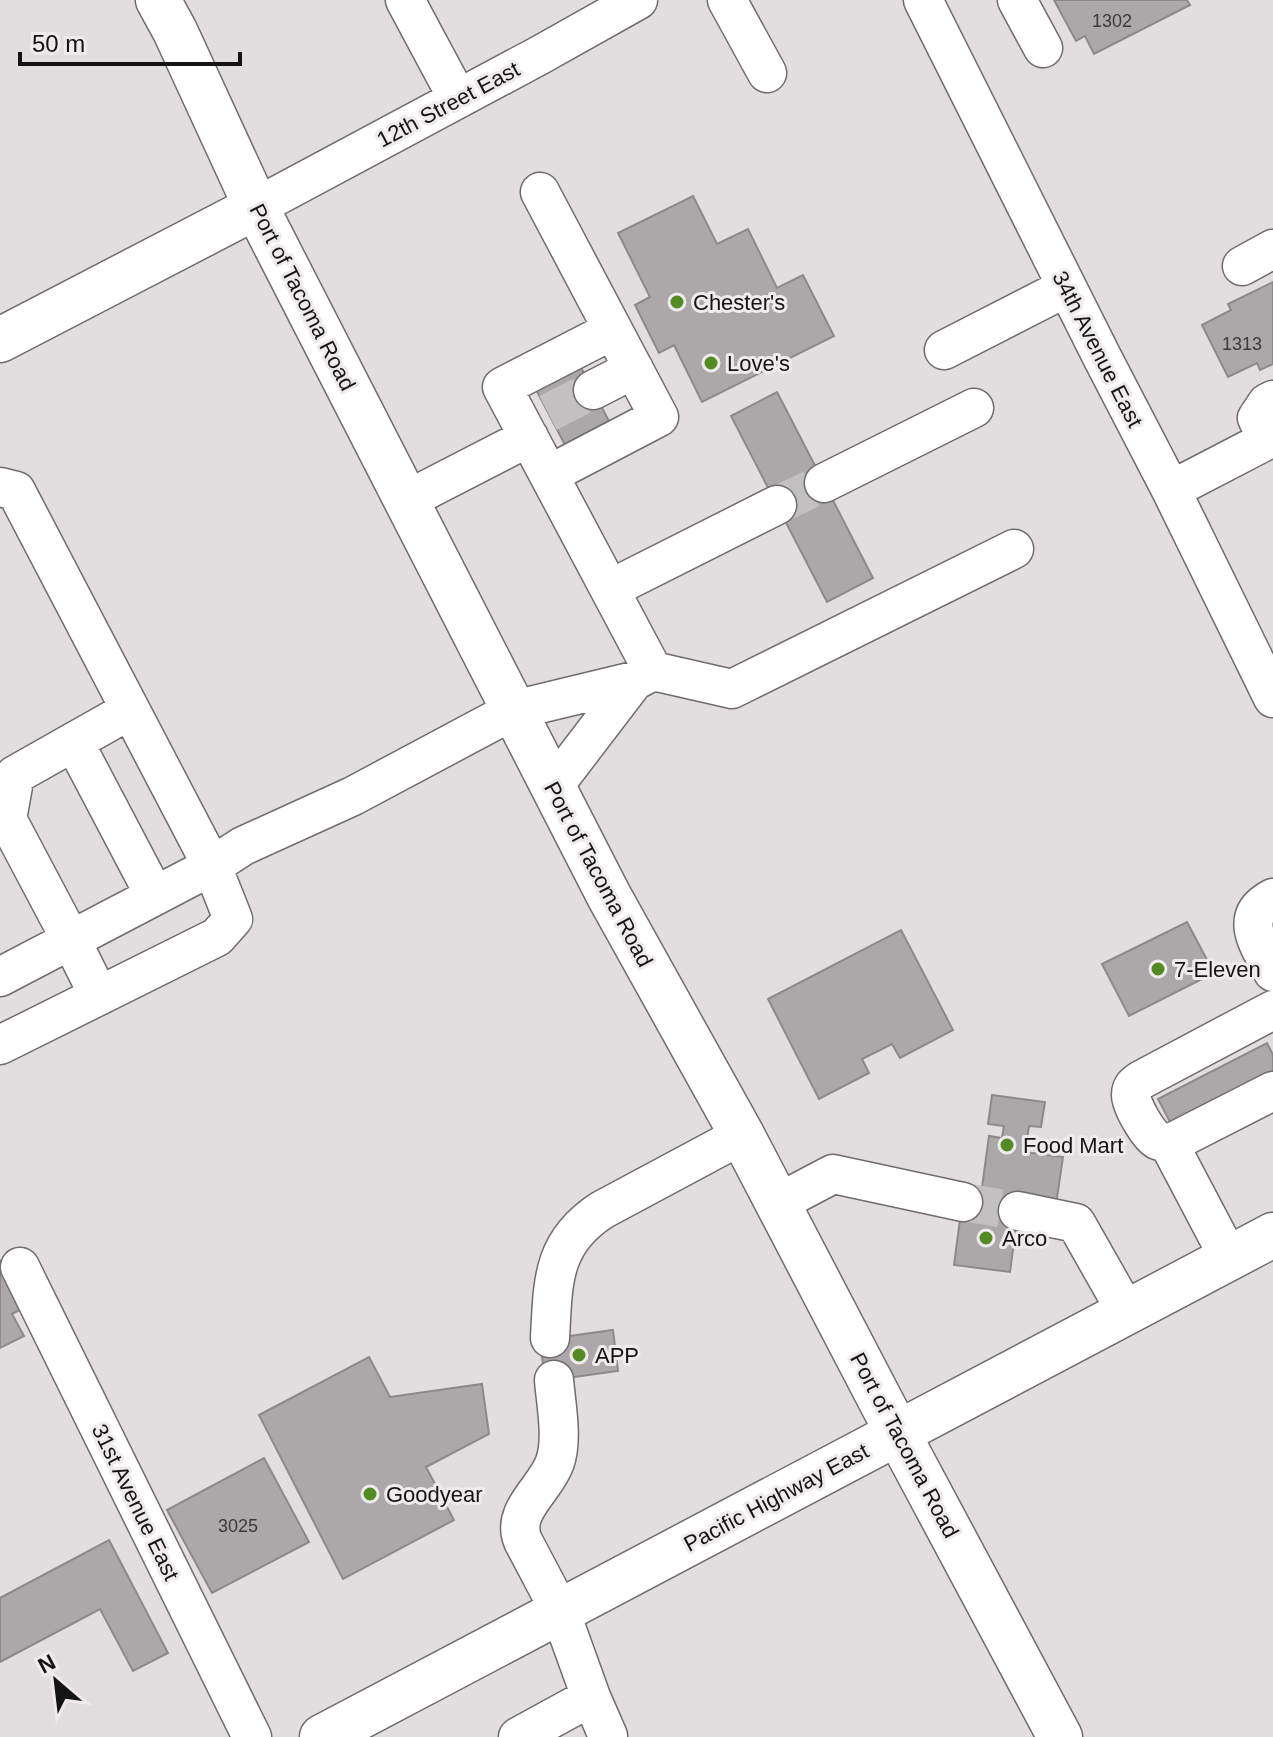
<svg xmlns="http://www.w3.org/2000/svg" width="1273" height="1737" font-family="Helvetica,sans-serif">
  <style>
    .building { fill: #aca8aa; stroke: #8d898b; stroke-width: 2 }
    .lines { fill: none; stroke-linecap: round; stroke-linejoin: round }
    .minor-tunnel { stroke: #c3c0c2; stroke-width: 38; stroke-dasharray: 38 19; stroke-linecap: butt }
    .minor-casing { stroke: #706c6e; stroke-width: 41 }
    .major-casing { stroke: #706c6e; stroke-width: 47 }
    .highway-casing { stroke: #706c6e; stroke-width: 47 }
    .minor { stroke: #fff; stroke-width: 38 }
    .major { stroke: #fff; stroke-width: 44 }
    .highway { stroke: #fff; stroke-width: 44 }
    .poi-dot { fill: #548a24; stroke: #efebed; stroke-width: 3 }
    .labels { text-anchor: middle; stroke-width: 6; stroke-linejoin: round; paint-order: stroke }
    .number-label { font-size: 18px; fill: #3b393a }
    .street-label { font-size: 22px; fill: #151415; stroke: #efebed }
    .poi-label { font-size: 22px; fill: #151415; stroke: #efebed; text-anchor: start }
  </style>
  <rect width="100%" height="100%" fill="#e2dee0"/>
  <!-- building -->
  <path class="building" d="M 1054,0 L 1187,0 L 1190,5 L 1094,54 L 1085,36 L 1076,41 Z
    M 693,196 L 717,244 L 748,229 L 777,288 L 803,275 L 834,336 L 702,402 L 674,345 L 659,353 L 635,305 L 650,297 L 618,233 Z
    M 1273,282 L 1273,364 L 1260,370 L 1257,363 L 1228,377 L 1202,325 L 1231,310 L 1228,304 Z
    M 577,360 L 609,421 L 565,445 L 533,384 Z
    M 777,392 L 873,578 L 827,602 L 731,416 Z
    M 1187,922 L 1214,973 L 1129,1016 L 1102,964 Z
    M 901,930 L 953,1030 L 900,1058 L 892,1044 L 862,1059 L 869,1073 L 819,1099 L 768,999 Z
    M 1267,1043 L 1273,1055 L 1273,1071 L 1171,1124 L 1158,1099 Z
    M 992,1095 L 1045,1102 L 1041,1127 L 1029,1126 L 1025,1152 L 1063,1157 L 1056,1205 L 981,1195 L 989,1136 L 1002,1138 L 1004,1126 L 988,1124 Z
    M 963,1197 L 1019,1205 L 1010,1272 L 954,1265 Z
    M 0,1260 L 25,1307 L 12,1314 L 24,1336 L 0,1348 Z
    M 613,1330 L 618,1371 L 545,1381 L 540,1340 Z
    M 369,1357 L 390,1397 L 482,1384 L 489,1434 L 426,1467 L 454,1520 L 343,1579 L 259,1415 Z
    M 264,1458 L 309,1542 L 212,1593 L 167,1510 Z
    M 109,1540 L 168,1653 L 133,1671 L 100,1609 L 0,1662 L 0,1598 Z"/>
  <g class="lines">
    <!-- minor-tunnel -->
    <path class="minor-tunnel" d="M 548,413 L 593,390
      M 777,505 L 824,483
      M 963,1202 L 1018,1211"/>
    <defs>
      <path id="minor" d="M 405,0 L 458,99
        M 727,0 L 767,73
        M 923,0 L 1102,357 L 1171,490 L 1273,698
        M 1017,0 L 1043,48
        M 540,192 L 659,417 L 550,474
        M 256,207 L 540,55 L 638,0
        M 1242,266 L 1273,249
        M 944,350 L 1067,287
        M 593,390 L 634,369
        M 1267,440 L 1257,418 L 1267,403 L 1273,400
        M 824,483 L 974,408
        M 0,487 L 16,491 L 212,866 L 233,919 L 217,937 L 0,1045
        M 1171,490 L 1273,437
        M 407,500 L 529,437
        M 610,589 L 777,505
        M 653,671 L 732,689 L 1014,549
        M 74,742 L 155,896
        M 553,787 L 634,681
        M 1273,898 C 1237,917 1259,944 1273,972
        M 0,977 L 212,866 L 243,846 L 353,796 L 514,710 L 634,681 L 653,671 L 502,387 L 613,330
        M 99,996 L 71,940 L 7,819 L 15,775 L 130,710
        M 1169,1144 C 1166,1143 1160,1141 1157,1140 C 1148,1135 1131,1105 1131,1095 C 1131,1087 1135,1084 1141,1080 L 1273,1010
        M 778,1203 L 833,1174 L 963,1202
        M 1018,1211 L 1076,1223 L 1127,1313
        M 1229,1258 L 1169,1144 L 1273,1091
        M 20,1267 L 252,1737
        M 550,1338 C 553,1283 551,1243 602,1210 L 742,1135
        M 591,1697 L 608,1736
        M 518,1737 L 591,1697 L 560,1611 L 523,1541 C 510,1511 546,1489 555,1462 C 563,1439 556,1404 554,1380"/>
      <path id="major" d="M 158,0 L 175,31 L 256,207 L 609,896 L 742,1135 L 897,1432 L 1060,1737
        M 322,1737 L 1273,1235"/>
      <path id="highway" d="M 0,340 L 256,207"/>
    </defs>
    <!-- minor casing -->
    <use href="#minor" class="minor-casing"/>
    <!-- major casing -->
    <use href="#major" class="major-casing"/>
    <!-- highway casing -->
    <use href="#highway" class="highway-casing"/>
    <!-- minor -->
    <use href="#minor" class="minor"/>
    <!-- major -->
    <use href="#major" class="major"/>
    <!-- highway -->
    <use href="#highway" class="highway"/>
  </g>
  <!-- markers -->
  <g class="poi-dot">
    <circle cx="677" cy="302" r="8"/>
    <circle cx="711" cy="363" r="8"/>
    <circle cx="1158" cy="969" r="8"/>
    <circle cx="1007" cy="1145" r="8"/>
    <circle cx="986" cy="1238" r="8"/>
    <circle cx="579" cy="1355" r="8"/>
    <circle cx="370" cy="1494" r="8"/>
  </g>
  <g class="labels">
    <!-- number labels -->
    <g class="number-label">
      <text x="1112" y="27">1302</text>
      <text x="1242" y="350">1313</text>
      <text x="238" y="1532">3025</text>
    </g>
    <!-- street labels -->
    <g class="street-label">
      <text transform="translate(448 104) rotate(-28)" y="8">12th Street East</text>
      <text transform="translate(303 297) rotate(63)" y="8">Port of Tacoma Road</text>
      <text transform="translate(1098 349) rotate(63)" y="8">34th Avenue East</text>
      <text transform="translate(599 874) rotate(62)" y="8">Port of Tacoma Road</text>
      <text transform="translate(905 1445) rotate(62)" y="8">Port of Tacoma Road</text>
      <text transform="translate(776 1497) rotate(-28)" y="8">Pacific Highway East</text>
      <text transform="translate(136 1502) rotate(64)" y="8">31st Avenue East</text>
    </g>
    <!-- poi labels -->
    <g class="poi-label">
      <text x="693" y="310">Chester's</text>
      <text x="727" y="371">Love's</text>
      <text x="1174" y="977">7-Eleven</text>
      <text x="1023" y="1153">Food Mart</text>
      <text x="1002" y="1246">Arco</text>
      <text x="595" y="1363">APP</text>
      <text x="386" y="1502">Goodyear</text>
    </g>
  </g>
  <!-- north arrow -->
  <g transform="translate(56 1681) rotate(332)" stroke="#efebed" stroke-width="6" paint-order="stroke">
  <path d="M0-6L14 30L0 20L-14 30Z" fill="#151415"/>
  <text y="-12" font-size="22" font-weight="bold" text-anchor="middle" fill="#151415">N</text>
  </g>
  <!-- scale -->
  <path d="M20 52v12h220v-12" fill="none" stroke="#151415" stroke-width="4"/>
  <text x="32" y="52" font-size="24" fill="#151415" stroke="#efebed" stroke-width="6" paint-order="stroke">50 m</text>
</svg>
